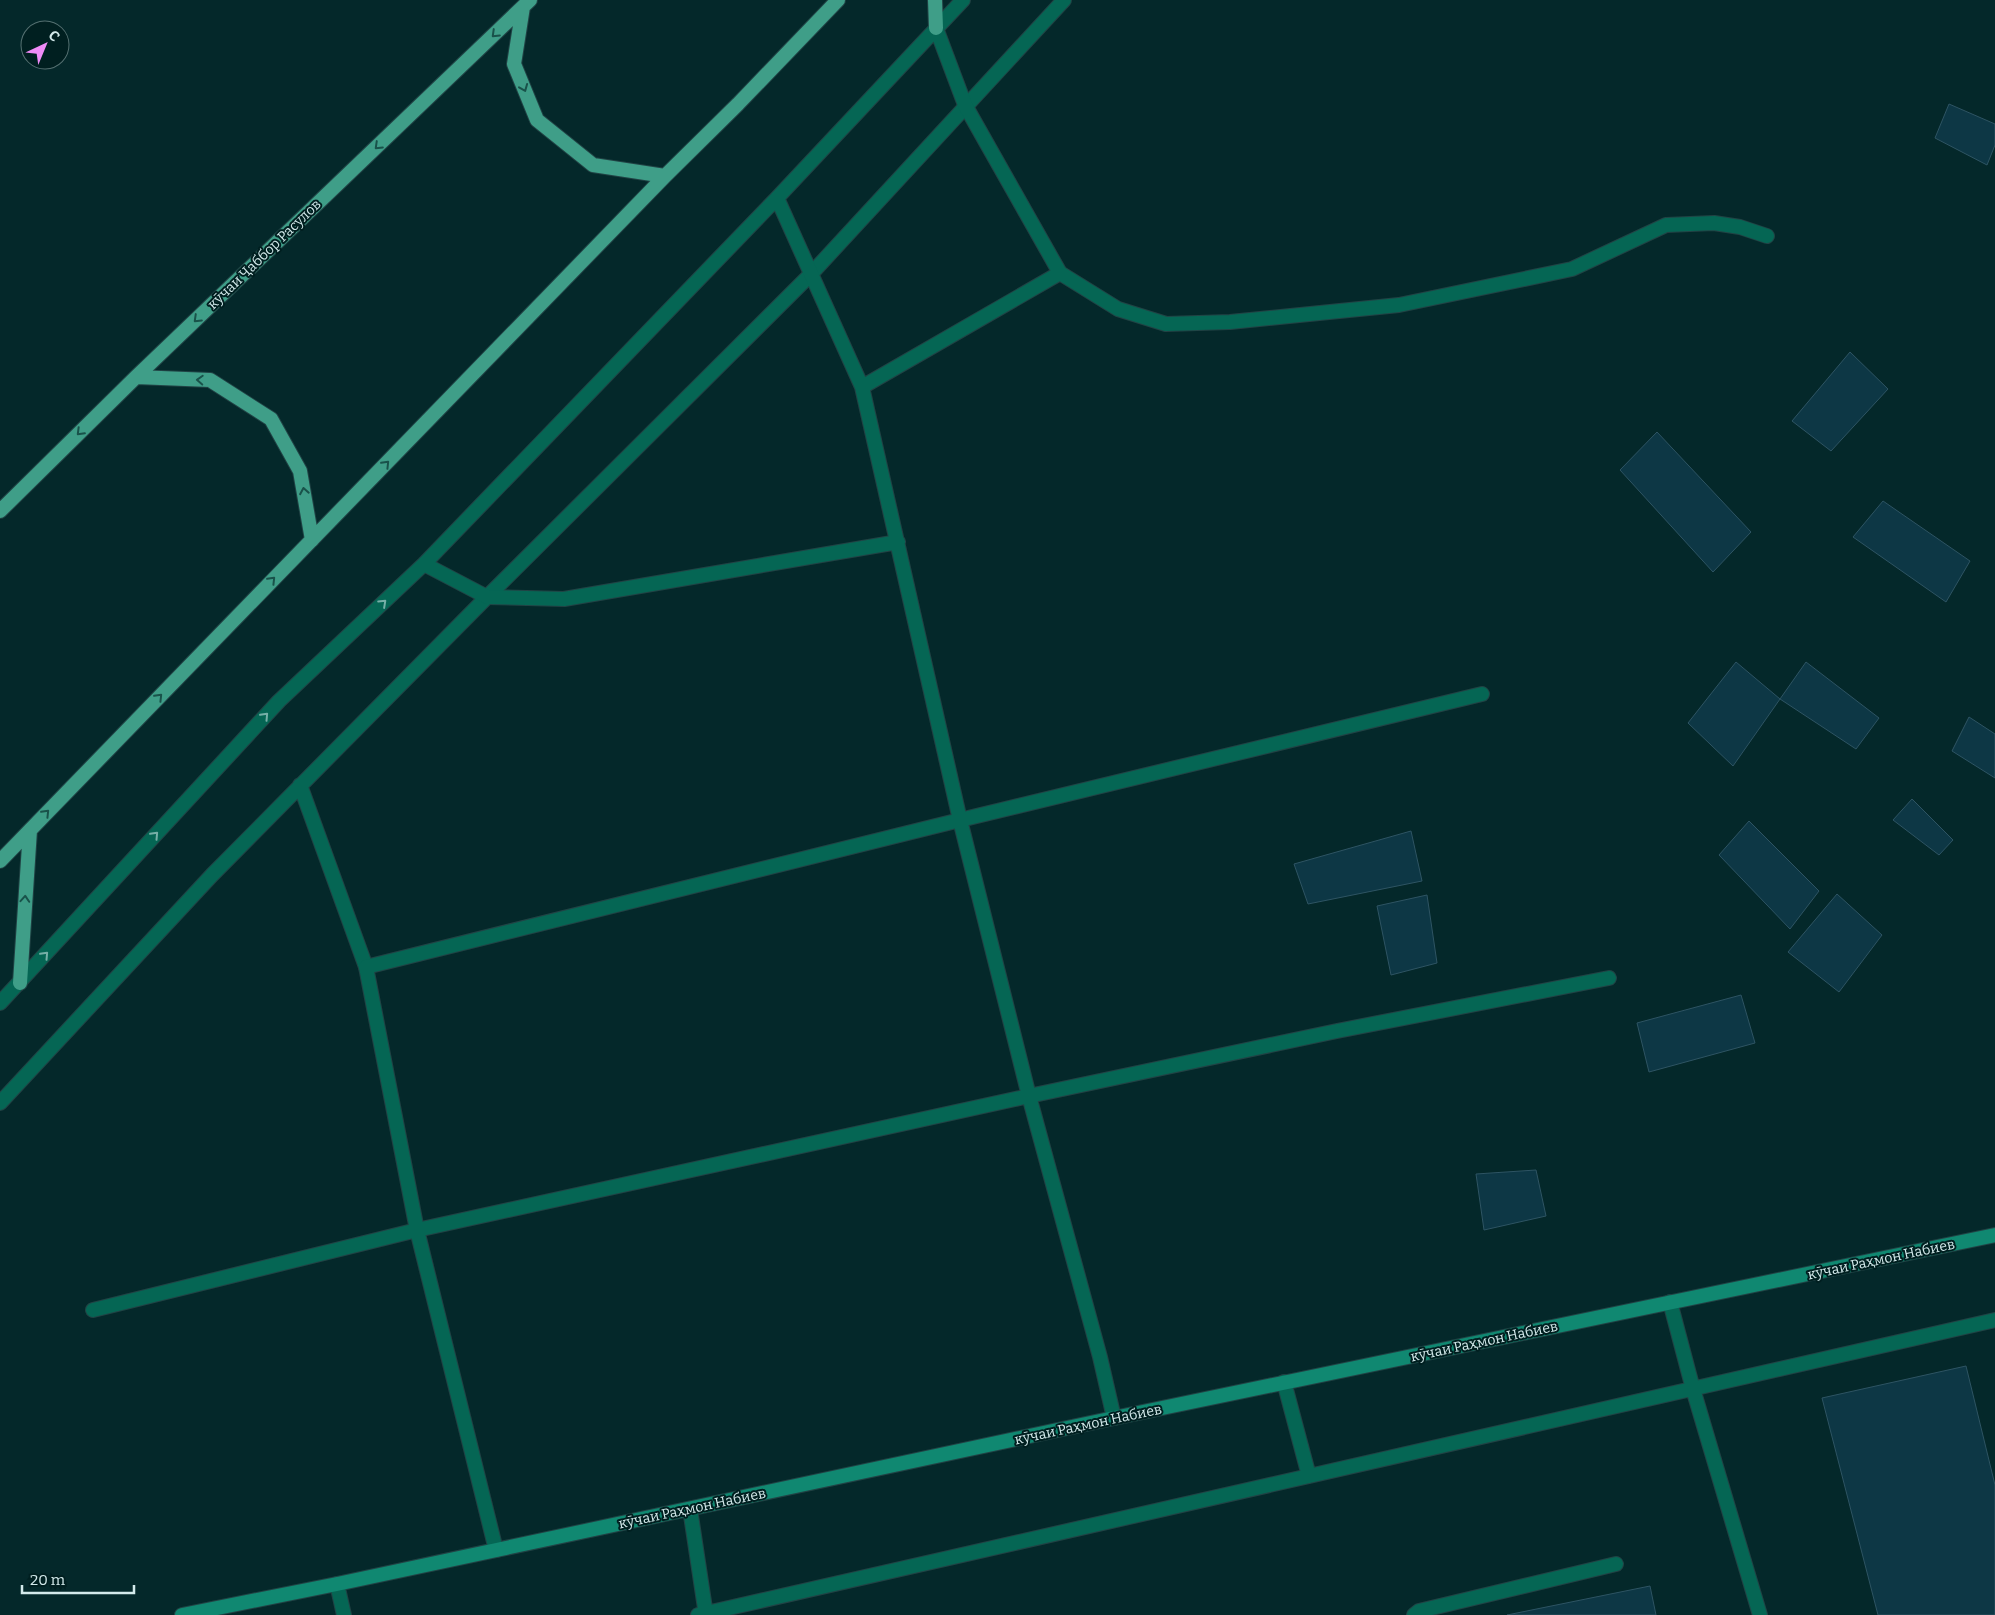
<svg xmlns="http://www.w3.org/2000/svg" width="1995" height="1615" font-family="Bitter,serif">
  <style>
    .building { fill: #0d3745; stroke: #2e5463 }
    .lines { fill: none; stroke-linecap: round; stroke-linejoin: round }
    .service-casing { stroke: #214345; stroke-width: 16 }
    .minor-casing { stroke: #214345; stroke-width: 16 }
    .tertiary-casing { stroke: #214345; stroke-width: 16 }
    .secondary-casing { stroke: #214345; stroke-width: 16 }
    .primary-casing { stroke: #214345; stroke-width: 16 }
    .service { stroke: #056654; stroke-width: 14 }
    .minor { stroke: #056654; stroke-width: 14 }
    .tertiary { stroke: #056654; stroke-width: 14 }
    .secondary { stroke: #108871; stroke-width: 14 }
    .primary { stroke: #3f9e88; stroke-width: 14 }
    .oneway { stroke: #19524a }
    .oneway2 { stroke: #76afa7 }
    .labels { text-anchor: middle; stroke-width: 4; stroke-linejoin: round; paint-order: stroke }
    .street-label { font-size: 14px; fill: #d3eaeb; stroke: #001f20 }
  </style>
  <rect width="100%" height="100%" fill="#04282a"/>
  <!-- building -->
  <path class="building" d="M 1949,104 L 1995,124 L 1995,145 L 1987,165 L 1935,138 Z
    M 1850,352 L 1888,389 L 1831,451 L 1792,421 Z
    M 1657,432 L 1751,532 L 1713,572 L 1620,470 Z
    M 1883,501 L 1970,561 L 1946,602 L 1853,537 Z
    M 1736,662 L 1780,699 L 1733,766 L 1688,723 Z
    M 1806,662 L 1879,718 L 1856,749 L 1780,699 Z
    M 1969,717 L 1995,734 L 1995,778 L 1952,751 Z
    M 1912,799 L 1953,840 L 1939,855 L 1893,820 Z
    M 1749,821 L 1819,891 L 1790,929 L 1719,855 Z
    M 1411,831 L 1422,881 L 1308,904 L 1294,864 Z
    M 1837,894 L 1882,935 L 1839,992 L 1788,952 Z
    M 1427,895 L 1437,963 L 1391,975 L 1377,906 Z
    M 1741,995 L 1755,1043 L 1649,1072 L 1637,1023 Z
    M 1536,1170 L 1546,1216 L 1484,1230 L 1476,1174 Z
    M 1966,1366 L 1995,1485 L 1995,1615 L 1878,1615 L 1822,1398 Z
    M 1650,1586 L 1656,1615 L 1507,1615 Z"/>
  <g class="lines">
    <defs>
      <path id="service" d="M 300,785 L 366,967
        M 0,1103 L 212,875 L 487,597 L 811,274 L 1064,0
        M 1670,1302 L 1693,1389 L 1760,1615
        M 1284,1382 L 1309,1476
        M 690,1509 L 706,1615
        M 698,1615 L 1995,1320
        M 1414,1615 L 1419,1611 L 1616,1564"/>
      <path id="minor" d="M 936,28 L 965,105 L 1060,273 L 1118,309 L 1166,324 L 1230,322 L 1399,305 L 1572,269 L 1666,225 L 1714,223 L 1740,227 L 1767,236
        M 777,198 L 862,387 L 960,820 L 1029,1096 L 1100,1357 L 1114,1418
        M 862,387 L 1060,273
        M 424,564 L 487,597 L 564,599 L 898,542
        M 0,1003 L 279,701 L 424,564 L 777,198 L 963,0
        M 93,1310 L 417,1230 L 1029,1096 L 1337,1031 L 1609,978
        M 496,1550 L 417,1230 L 366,967 L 960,820 L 1482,694"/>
      <path id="tertiary" d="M 337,1584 L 344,1615"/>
      <path id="secondary" d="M 182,1615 L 337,1584 L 1114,1418 L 1995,1235"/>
      <path id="primary" d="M 935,0 L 936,28
        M 523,7 L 514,64 L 537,120 L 593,165 L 665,176
        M 136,377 L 210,380 L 271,419 L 300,471 L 312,540
        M 0,511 L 136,377 L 530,0
        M 0,861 L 665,176 L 738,104 L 838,0
        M 20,983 L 30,830"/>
    </defs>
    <!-- service casing -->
    <use href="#service" class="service-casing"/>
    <!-- minor casing -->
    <use href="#minor" class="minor-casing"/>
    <!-- tertiary casing -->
    <use href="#tertiary" class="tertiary-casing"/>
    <!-- secondary casing -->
    <use href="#secondary" class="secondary-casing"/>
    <!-- primary casing -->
    <use href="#primary" class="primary-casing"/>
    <!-- service -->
    <use href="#service" class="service"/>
    <!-- minor -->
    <use href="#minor" class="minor"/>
    <!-- tertiary -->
    <use href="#tertiary" class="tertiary"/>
    <!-- secondary -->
    <use href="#secondary" class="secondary"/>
    <!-- primary -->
    <use href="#primary" class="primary"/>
  </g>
  <!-- one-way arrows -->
  <defs><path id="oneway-chevron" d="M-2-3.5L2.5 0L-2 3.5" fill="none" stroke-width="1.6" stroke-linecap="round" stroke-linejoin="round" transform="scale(1.25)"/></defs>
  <g class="oneway">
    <use href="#oneway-chevron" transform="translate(495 34) rotate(136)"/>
    <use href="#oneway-chevron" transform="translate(524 88) rotate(68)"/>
    <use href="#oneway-chevron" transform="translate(378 146) rotate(136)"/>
    <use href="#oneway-chevron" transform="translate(197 319) rotate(136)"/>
    <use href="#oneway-chevron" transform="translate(200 380) rotate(-177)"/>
    <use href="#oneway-chevron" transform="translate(80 432) rotate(135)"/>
    <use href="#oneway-chevron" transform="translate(386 464) rotate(-46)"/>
    <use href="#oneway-chevron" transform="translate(304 491) rotate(-100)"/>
    <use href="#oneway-chevron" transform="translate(272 580) rotate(-46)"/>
    <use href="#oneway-chevron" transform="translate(159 697) rotate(-46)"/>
    <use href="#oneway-chevron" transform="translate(46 813) rotate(-46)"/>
    <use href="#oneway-chevron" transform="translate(25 899) rotate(-86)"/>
  </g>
  <g class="oneway2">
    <use href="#oneway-chevron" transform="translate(383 603) rotate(-43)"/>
    <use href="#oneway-chevron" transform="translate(265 716) rotate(-47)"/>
    <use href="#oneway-chevron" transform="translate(155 835) rotate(-47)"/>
    <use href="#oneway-chevron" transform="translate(45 955) rotate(-47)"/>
  </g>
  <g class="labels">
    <!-- street labels -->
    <g class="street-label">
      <text transform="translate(264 254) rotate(-44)" y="5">кӯчаи Ҷаббор Расулов</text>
      <text transform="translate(1881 1259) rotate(-12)" y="5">кӯчаи Раҳмон Набиев</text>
      <text transform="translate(1484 1341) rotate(-12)" y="5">кӯчаи Раҳмон Набиев</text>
      <text transform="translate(1088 1424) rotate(-12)" y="5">кӯчаи Раҳмон Набиев</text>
      <text transform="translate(692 1508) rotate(-12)" y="5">кӯчаи Раҳмон Набиев</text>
    </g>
  </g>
  <!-- north arrow -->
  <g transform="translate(45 45) rotate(44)"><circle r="24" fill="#001f20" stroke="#547071"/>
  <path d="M0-4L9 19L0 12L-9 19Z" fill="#ef8bf7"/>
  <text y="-8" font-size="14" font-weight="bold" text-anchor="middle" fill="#d3eaeb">С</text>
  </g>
  <!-- scale -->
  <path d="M22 1585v8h112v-8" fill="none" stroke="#d3eaeb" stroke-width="2.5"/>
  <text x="30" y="1585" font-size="15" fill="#d3eaeb" stroke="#001f20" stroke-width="4" paint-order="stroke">20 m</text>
</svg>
